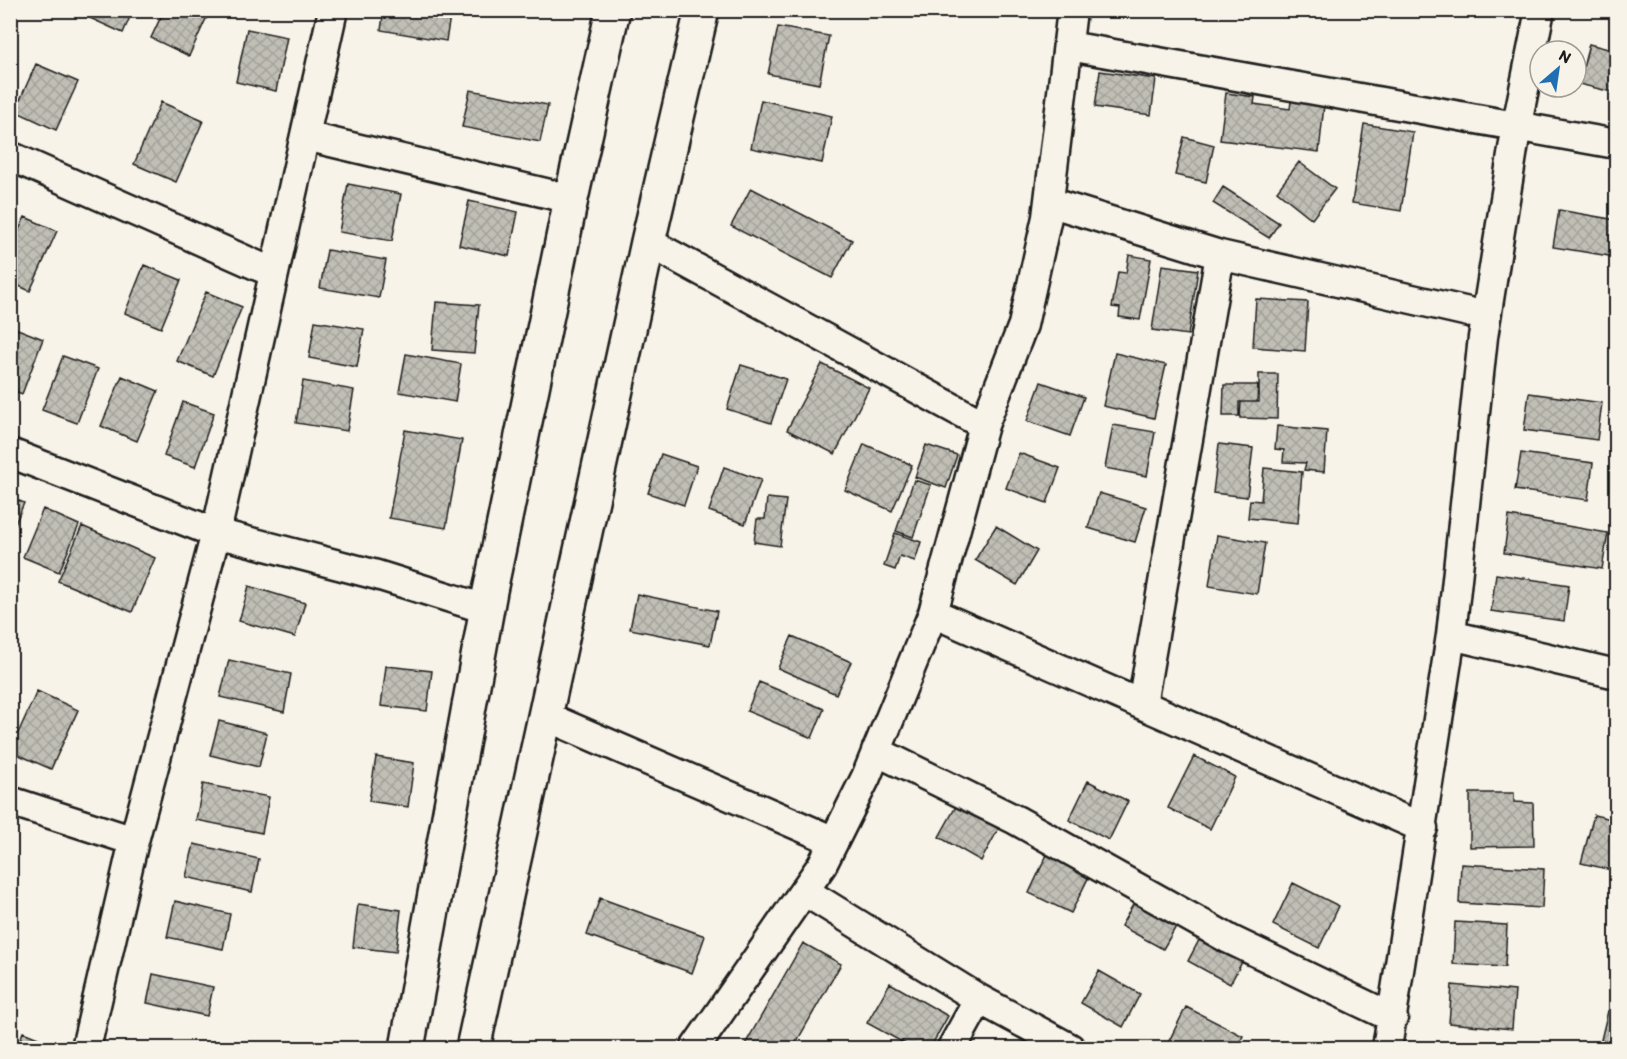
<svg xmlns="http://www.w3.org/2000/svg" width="1627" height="1059" font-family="Itim,sans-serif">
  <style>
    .building { fill: url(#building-cross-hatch); stroke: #1c1c1c; stroke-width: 1.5 }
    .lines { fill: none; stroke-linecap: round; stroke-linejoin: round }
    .minor-casing { stroke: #1c1c1c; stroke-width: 33 }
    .tertiary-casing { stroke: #1c1c1c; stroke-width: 38 }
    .minor { stroke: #f7f3e8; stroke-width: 28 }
    .tertiary { stroke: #f7f3e8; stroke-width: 33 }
  </style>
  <defs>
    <pattern id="building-cross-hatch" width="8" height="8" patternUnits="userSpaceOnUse" patternTransform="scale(1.5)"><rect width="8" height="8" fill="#c0beb5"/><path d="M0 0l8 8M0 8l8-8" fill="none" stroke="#a4a39b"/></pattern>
  </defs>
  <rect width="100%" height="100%" fill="#f7f3e8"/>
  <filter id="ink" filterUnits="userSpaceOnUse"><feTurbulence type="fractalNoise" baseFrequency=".0167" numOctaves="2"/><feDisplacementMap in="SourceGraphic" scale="12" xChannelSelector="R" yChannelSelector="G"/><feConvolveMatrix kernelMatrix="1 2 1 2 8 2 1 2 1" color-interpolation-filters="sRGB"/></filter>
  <g filter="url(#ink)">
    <!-- building -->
    <path class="building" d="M 80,10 L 133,10 L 123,33 L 79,13 Z
      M 164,10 L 210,10 L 189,56 L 151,38 Z
      M 384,10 L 451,10 L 446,41 L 381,30 Z
      M 810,10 L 832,10 L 831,15 Z
      M 974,10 L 1024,10 L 1023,15 Z
      M 778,27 L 829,36 L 819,84 L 768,74 Z
      M 247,29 L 287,37 L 276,91 L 236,82 Z
      M 1589,44 L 1616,51 L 1616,93 L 1579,84 Z
      M 36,64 L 78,82 L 56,130 L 15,111 Z
      M 1100,71 L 1156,79 L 1151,115 L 1095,107 Z
      M 470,90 L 548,105 L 540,142 L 462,127 Z
      M 1226,93 L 1255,97 L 1254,104 L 1290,109 L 1291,101 L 1324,105 L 1319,152 L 1220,140 Z
      M 761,100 L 832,116 L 822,163 L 751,148 Z
      M 161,102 L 203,121 L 176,182 L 134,164 Z
      M 1364,124 L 1413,132 L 1401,211 L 1352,203 Z
      M 1184,137 L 1214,145 L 1206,182 L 1175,175 Z
      M 1299,162 L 1335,189 L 1312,219 L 1277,191 Z
      M 348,184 L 401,194 L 392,241 L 339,232 Z
      M 1223,187 L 1279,223 L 1269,238 L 1213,203 Z
      M 751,188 L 852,240 L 832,278 L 731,226 Z
      M 469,201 L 518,212 L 509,256 L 459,245 Z
      M 1559,210 L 1616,220 L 1616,257 L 1553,247 Z
      M 25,217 L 57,231 L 30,291 L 10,282 L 10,249 Z
      M 327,250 L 386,260 L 379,298 L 320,288 Z
      M 1129,255 L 1151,259 L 1140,320 L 1119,317 L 1120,308 L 1112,307 L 1118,272 L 1126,273 Z
      M 144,265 L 181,280 L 161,328 L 125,313 Z
      M 1162,265 L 1198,270 L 1188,335 L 1152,330 Z
      M 206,292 L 242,307 L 213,376 L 177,361 Z
      M 1256,299 L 1308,302 L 1305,351 L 1253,347 Z
      M 436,302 L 479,305 L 474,353 L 432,350 Z
      M 315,321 L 364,329 L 357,367 L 309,358 Z
      M 10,326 L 43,339 L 22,394 L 10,389 Z
      M 1115,353 L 1166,365 L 1154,418 L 1103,406 Z
      M 406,354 L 461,364 L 455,402 L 399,392 Z
      M 63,356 L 98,369 L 77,423 L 42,410 Z
      M 822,364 L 869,388 L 835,454 L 787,430 Z
      M 741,365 L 786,379 L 771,423 L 727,409 Z
      M 1259,374 L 1278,374 L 1277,419 L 1240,418 L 1241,402 L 1259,402 Z
      M 122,376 L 158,391 L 137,441 L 101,426 Z
      M 303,381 L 354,390 L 347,431 L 296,423 Z
      M 1041,382 L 1084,397 L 1070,436 L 1027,421 Z
      M 1224,385 L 1258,385 L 1257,402 L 1239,402 L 1239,416 L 1223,416 Z
      M 1529,393 L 1602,403 L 1597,440 L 1524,430 Z
      M 183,402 L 214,413 L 195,467 L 164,456 Z
      M 1113,425 L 1155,432 L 1147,476 L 1105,468 Z
      M 1277,426 L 1327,431 L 1324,472 L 1304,470 L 1306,463 L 1283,462 L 1284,450 L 1275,449 Z
      M 405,430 L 462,440 L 446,528 L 389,518 Z
      M 864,444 L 912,465 L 892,511 L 845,490 Z
      M 1219,444 L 1253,448 L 1247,497 L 1213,493 Z
      M 926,445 L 957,455 L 946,488 L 915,477 Z
      M 1019,453 L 1060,468 L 1047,503 L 1006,488 Z
      M 1521,453 L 1593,463 L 1588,500 L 1515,490 Z
      M 661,454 L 697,466 L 684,505 L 648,493 Z
      M 724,467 L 761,480 L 745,524 L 709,511 Z
      M 1264,468 L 1302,472 L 1298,523 L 1248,518 L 1250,500 L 1261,501 Z
      M 914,480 L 931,485 L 913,537 L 896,531 Z
      M 1099,493 L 1146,507 L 1135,542 L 1088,528 Z
      M 10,497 L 24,503 L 10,536 Z
      M 767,498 L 786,500 L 780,546 L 754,542 L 757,519 L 765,519 Z
      M 43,509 L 79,525 L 59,572 L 23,557 Z
      M 1509,516 L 1608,533 L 1602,569 L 1504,553 Z
      M 82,526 L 155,558 L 132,612 L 58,581 Z
      M 996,526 L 1037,551 L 1017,585 L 975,560 Z
      M 895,533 L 921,542 L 915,561 L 900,556 L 895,570 L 884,566 Z
      M 1217,535 L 1265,543 L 1257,594 L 1209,586 Z
      M 1496,574 L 1569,585 L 1564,621 L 1491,611 Z
      M 249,586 L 305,603 L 295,637 L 239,621 Z
      M 637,594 L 717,611 L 710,645 L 630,629 Z
      M 792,636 L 851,662 L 836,694 L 778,668 Z
      M 229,660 L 291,674 L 284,712 L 220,697 Z
      M 386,666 L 432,671 L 427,711 L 381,706 Z
      M 759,682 L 824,709 L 812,738 L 747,711 Z
      M 37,691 L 78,710 L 51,769 L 10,751 Z
      M 219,721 L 267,733 L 259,767 L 210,755 Z
      M 1194,756 L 1235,777 L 1210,829 L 1168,808 Z
      M 376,757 L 414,763 L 408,807 L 369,801 Z
      M 1088,781 L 1128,801 L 1109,840 L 1069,820 Z
      M 203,784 L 269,797 L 262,833 L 196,820 Z
      M 1470,793 L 1514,793 L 1514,802 L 1533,803 L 1534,846 L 1470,847 Z
      M 959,801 L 1001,824 L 981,861 L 939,837 Z
      M 1594,815 L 1616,820 L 1616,871 L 1581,863 Z
      M 194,844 L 259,859 L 252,892 L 186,877 Z
      M 1052,844 L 1095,864 L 1071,913 L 1029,893 Z
      M 1461,864 L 1544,869 L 1542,908 L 1459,903 Z
      M 1293,883 L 1339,906 L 1319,948 L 1273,925 Z
      M 1139,894 L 1181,918 L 1163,949 L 1121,926 Z
      M 600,898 L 705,936 L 692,973 L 587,935 Z
      M 175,901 L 230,914 L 223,949 L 167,937 Z
      M 358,904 L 401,910 L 396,952 L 353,947 Z
      M 1455,922 L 1507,925 L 1505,967 L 1453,964 Z
      M 1205,929 L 1247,953 L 1230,984 L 1188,961 Z
      M 803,943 L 841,964 L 793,1048 L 743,1048 Z
      M 1099,971 L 1140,994 L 1123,1027 L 1081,1003 Z
      M 153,974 L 213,987 L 207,1016 L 147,1003 Z
      M 890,983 L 948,1016 L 930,1048 L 913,1048 L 867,1023 Z
      M 1452,985 L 1515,991 L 1512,1029 L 1449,1023 Z
      M 1186,1007 L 1243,1036 L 1237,1048 L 1173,1048 L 1167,1045 Z
      M 1608,1011 L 1616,1013 L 1616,1048 L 1600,1044 Z
      M 23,1032 L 58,1046 L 57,1048 L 17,1048 Z
      M 1443,1042 L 1496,1048 L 1443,1048 Z"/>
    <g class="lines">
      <defs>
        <path id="minor" d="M 1069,46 L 1616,144
          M 305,136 L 571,199
          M 10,156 L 274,273
          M 1049,202 L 1220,255 L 1486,316
          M 648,242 L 984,425
          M 10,453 L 216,533 L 377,575 L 486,609
          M 933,613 L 1423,828
          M 1451,635 L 1616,674
          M 1142,704 L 1220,255
          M 545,716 L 834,841
          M 876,751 L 1016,820 L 1229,939 L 1393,1018
          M 10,801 L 134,841
          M 804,891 L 979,999 L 1070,1048
          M 86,1048 L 134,841 L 216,533 L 333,10
          M 695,1048 L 822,865 L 866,777 L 933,613 L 984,425 L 1023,325 L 1047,217 L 1072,10
          M 952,1048 L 979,999
          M 1387,1048 L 1451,635 L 1483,337 L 1517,124 L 1540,10"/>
        <path id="tertiary" d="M 407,1048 L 490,591 L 571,199 L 613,10
          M 473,1048 L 648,242 L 702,10"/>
      </defs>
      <!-- minor casing -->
      <use href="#minor" class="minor-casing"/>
      <!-- tertiary casing -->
      <use href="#tertiary" class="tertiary-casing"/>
      <!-- minor -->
      <use href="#minor" class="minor"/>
      <!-- tertiary -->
      <use href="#tertiary" class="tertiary"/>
    </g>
  </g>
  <!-- margin -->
  <rect width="1627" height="1059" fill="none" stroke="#f7f3e8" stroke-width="36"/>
  <rect x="18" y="18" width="1591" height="1023" fill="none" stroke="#1c1c1c" stroke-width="2" filter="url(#ink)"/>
  <!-- north arrow -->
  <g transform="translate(1558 69) rotate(29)"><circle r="28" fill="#f7f3e8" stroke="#9f9d96" stroke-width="1.5"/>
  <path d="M0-4.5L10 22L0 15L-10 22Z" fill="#1f6fb2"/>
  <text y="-9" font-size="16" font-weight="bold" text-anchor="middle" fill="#1c1c1c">N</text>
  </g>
</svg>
